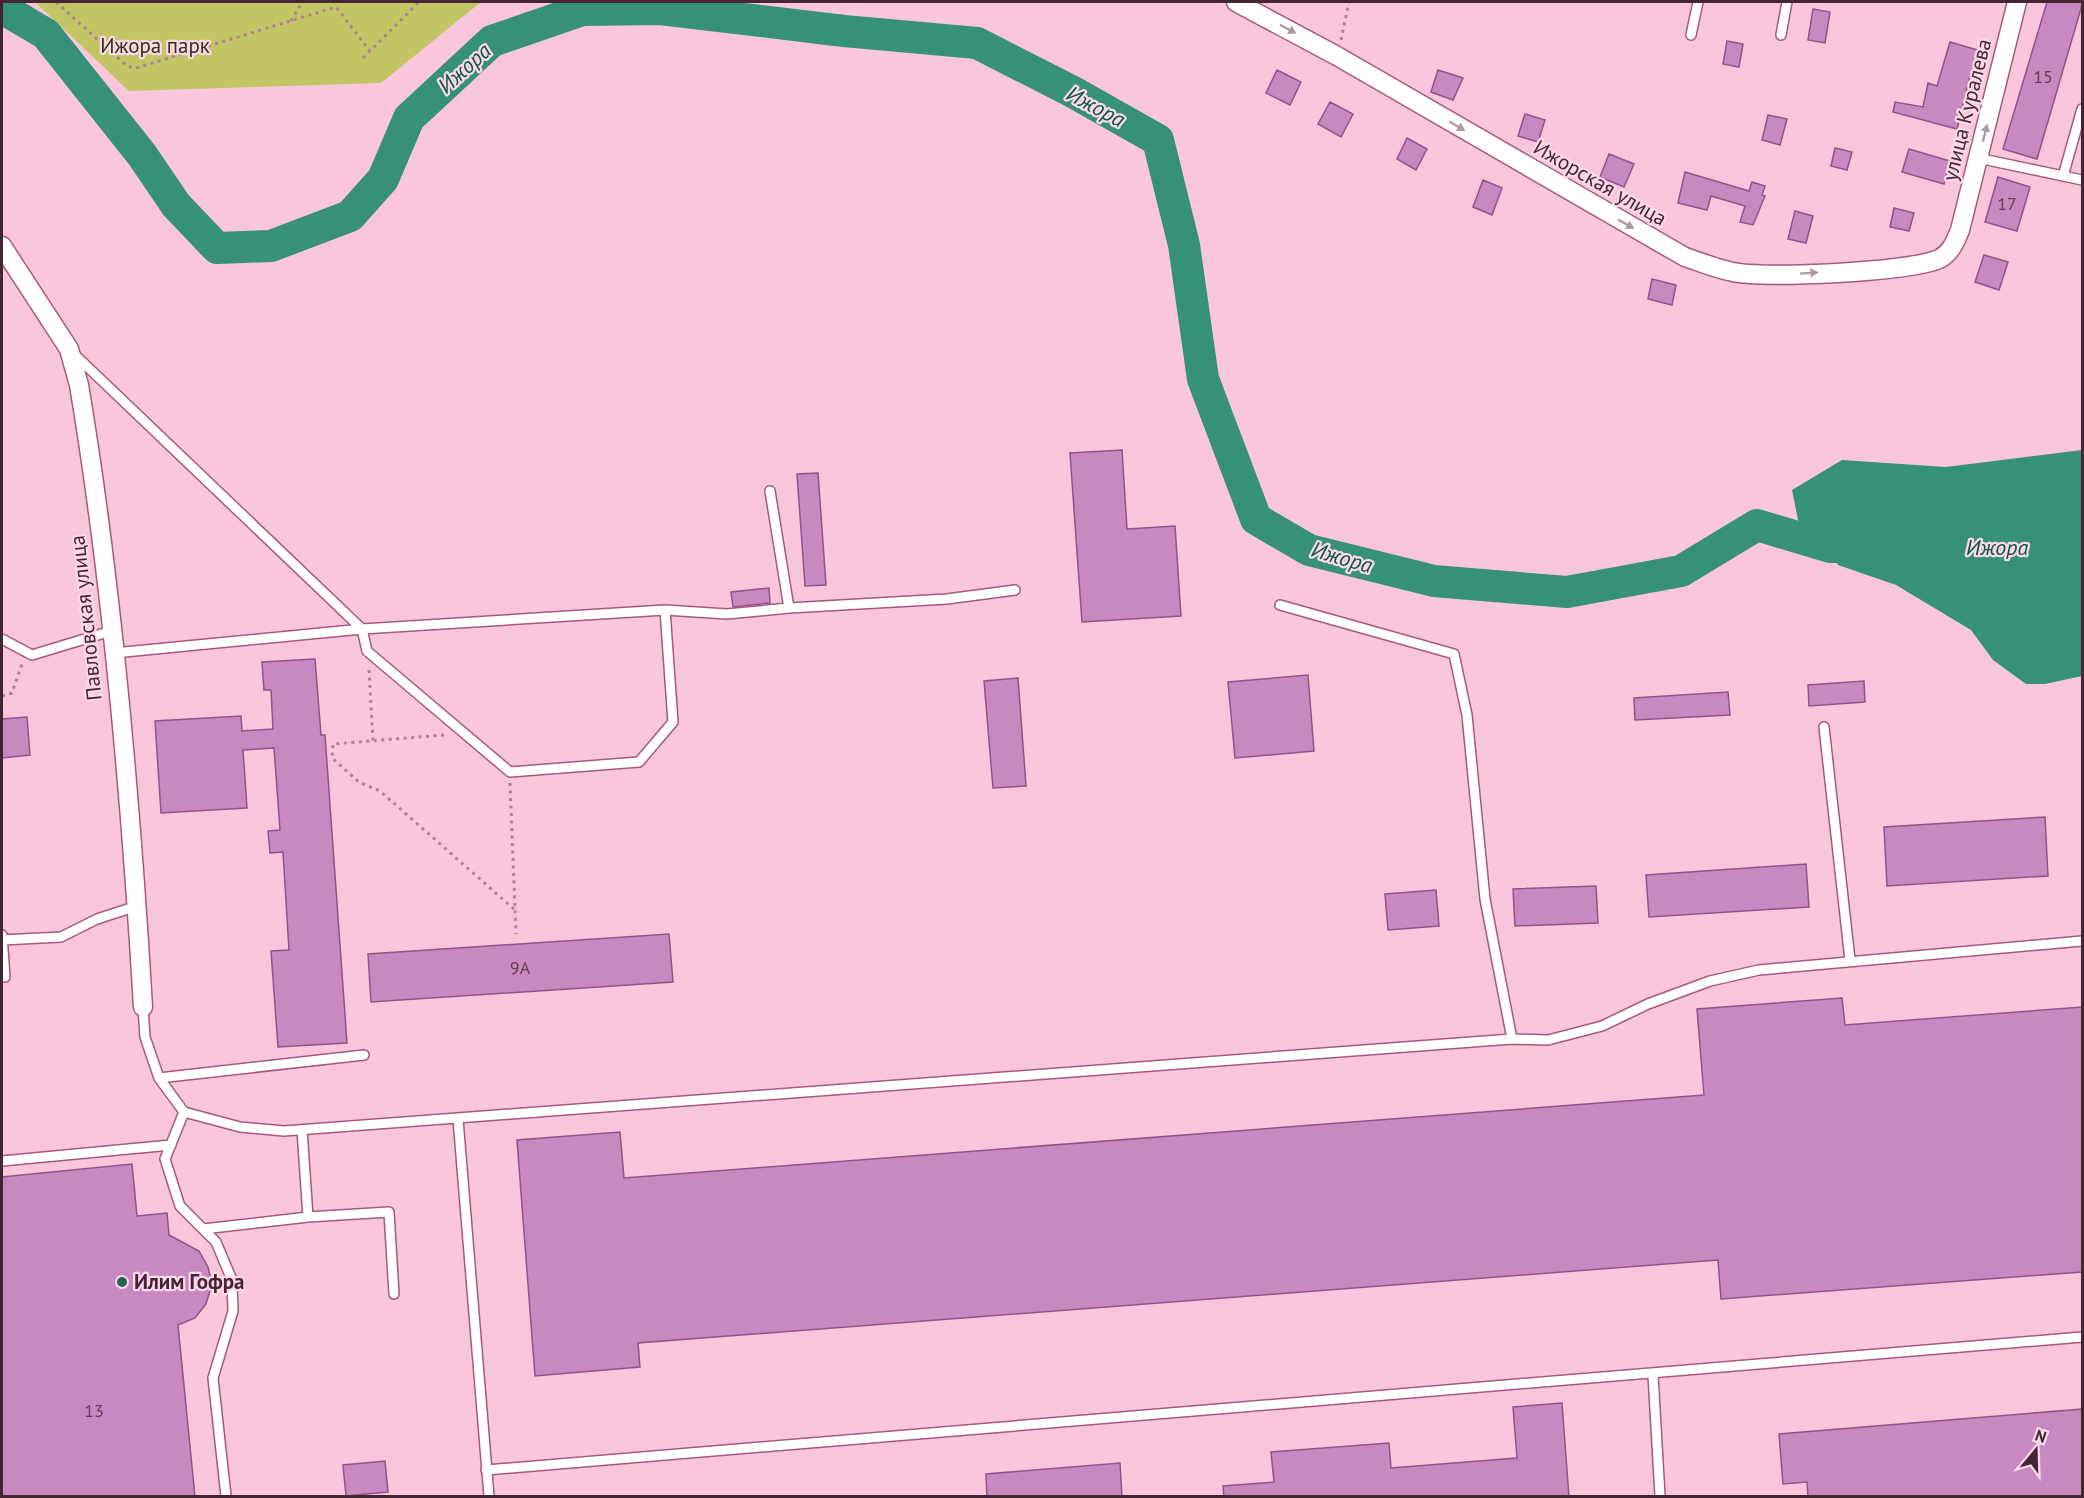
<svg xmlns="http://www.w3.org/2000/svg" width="2084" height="1498" font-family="'PT Sans',sans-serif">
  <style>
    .green { fill: #c1c564 }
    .water { fill: #379178 }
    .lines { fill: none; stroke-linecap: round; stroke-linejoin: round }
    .river { stroke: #379178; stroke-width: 32 }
    .building { fill: #c888c0; stroke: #905389; stroke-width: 1.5 }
    .lane-casing { stroke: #a5597d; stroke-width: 12 }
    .street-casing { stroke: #a5597d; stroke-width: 21 }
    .path { stroke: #ae8295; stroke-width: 3; stroke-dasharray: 3 4.5; stroke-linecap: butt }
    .lane { stroke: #fff; stroke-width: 9 }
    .street { stroke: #fff; stroke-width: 18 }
    .oneway { fill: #ab9ca4 }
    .poi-dot { fill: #236350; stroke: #fcd9e8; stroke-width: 2 }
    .labels { text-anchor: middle; stroke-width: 4.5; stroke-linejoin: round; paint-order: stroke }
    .number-label { font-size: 18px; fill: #663d57 }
    .park-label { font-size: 21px; fill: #30311a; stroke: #fcd9e8 }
    .street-label { font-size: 21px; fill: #452434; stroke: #fcd9e8 }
    .poi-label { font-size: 21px; font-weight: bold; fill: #452434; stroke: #fcd9e8; text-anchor: start }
    .water-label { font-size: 22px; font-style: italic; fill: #0c5744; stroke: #fcd9e8 }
  </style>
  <rect width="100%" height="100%" fill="#fac6dc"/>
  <!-- green -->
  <path class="green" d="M 35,2 L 481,2 L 381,83 L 129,91 Z"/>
  <!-- water -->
  <path class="water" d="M 2082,450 L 2082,676 L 2045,684 L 2026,684 L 1993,660 L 1971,630 L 1896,585 L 1838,565 L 1830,547 L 1802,540 L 1792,490 L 1842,460 L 1946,467 Z"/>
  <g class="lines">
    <!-- river -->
    <path class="river" d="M 2,8 L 46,34 L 142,155 L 176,205 L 217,248 L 271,246 L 350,216 L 383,179 L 409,118 L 492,41 L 582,10 L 660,9 L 844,31 L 977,43 L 1073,92 L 1158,140 L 1184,245 L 1203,379 L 1256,519 L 1309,550 L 1434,581 L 1567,592 L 1681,571 L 1757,525 L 1830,547 L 1843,547"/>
  </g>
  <!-- building -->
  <path class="building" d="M 2047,2 L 2082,2 L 2082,5 L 2037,159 L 2003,149 Z
    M 1813,9 L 1830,12 L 1825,43 L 1808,40 Z
    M 1727,41 L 1743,44 L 1739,67 L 1723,64 Z
    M 1950,42 L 1981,51 L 1973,77 L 1970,76 L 1957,129 L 1893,112 L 1895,102 L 1923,107 L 1928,83 L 1937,86 Z
    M 1277,70 L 1301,82 L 1290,105 L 1266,93 Z
    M 1438,70 L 1463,78 L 1453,100 L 1431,92 Z
    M 1330,102 L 1353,114 L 1341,137 L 1318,124 Z
    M 1525,114 L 1545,120 L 1538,142 L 1518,136 Z
    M 1768,115 L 1787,119 L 1780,145 L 1762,140 Z
    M 1407,138 L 1427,149 L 1416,170 L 1397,159 Z
    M 1835,148 L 1852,152 L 1847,170 L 1831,166 Z
    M 1909,149 L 1950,161 L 1944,184 L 1902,172 Z
    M 1609,154 L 1634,164 L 1624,187 L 1600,177 Z
    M 1685,172 L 1749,191 L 1752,182 L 1765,186 L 1762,195 L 1765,196 L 1753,225 L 1740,222 L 1745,206 L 1711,196 L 1707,210 L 1678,203 Z
    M 1998,177 L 2030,187 L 2017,231 L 1985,222 Z
    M 1483,180 L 1502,188 L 1492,215 L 1473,207 Z
    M 1894,208 L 1914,213 L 1909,231 L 1890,227 Z
    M 1795,211 L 1813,216 L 1806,243 L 1788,239 Z
    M 1984,255 L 2008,262 L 1999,290 L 1975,282 Z
    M 1652,279 L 1676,285 L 1672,305 L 1648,299 Z
    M 1122,450 L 1127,529 L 1175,526 L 1181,616 L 1082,622 L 1070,453 Z
    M 818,473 L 826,585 L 805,586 L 797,474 Z
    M 769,588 L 770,603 L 733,607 L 731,592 Z
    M 315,659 L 321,735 L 325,735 L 347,1043 L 278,1047 L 271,951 L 289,950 L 283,852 L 270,853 L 268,831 L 280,830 L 274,748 L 243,750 L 247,808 L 161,813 L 155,721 L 241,716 L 242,731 L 273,729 L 271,690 L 264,690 L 262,662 Z
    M 1308,675 L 1314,751 L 1235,758 L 1228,682 Z
    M 1018,678 L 1026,786 L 993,788 L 984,681 Z
    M 1864,681 L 1865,702 L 1809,706 L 1808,685 Z
    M 1728,692 L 1730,715 L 1635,720 L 1634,698 Z
    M 27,717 L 30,755 L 2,758 L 2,719 Z
    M 2045,817 L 2048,876 L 1887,886 L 1884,827 Z
    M 1806,864 L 1809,907 L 1649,917 L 1646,875 Z
    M 1596,886 L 1598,923 L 1515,926 L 1513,889 Z
    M 1436,890 L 1439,926 L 1388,930 L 1385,894 Z
    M 669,934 L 673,982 L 371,1002 L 368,954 Z
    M 1842,998 L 1845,1025 L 2082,1007 L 2082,1272 L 1721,1299 L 1718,1260 L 638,1343 L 640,1367 L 535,1376 L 517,1140 L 620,1132 L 624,1178 L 1704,1095 L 1697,1009 Z
    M 132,1164 L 137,1216 L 167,1213 L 169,1235 L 199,1251 L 208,1267 L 212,1284 L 206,1304 L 195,1318 L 178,1325 L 195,1497 L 2,1497 L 2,1177 Z
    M 1562,1403 L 1569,1497 L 1224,1497 L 1223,1486 L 1274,1482 L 1271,1452 L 1389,1443 L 1391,1468 L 1517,1458 L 1513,1407 Z
    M 2082,1409 L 2082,1497 L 1808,1497 L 1807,1482 L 1783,1484 L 1779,1434 Z
    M 385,1461 L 388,1492 L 346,1496 L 343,1465 Z
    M 1120,1463 L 1122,1497 L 987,1497 L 986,1474 Z"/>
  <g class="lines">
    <defs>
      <path id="lane" d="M 1691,35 L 1698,2
        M 1781,35 L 1787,2
        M 1978,158 L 2082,180
        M 2063,176 L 2082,109
        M 73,353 L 362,629 L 367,651 L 510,772 L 639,762 L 673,722 L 665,610 L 362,629 L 114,653
        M 770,491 L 789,608
        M 1280,605 L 1454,654 L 1467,715 L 1485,899 L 1512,1039
        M 665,610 L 727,614 L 789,608 L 947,599 L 1015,590
        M 2,639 L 32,655 L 111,631
        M 1824,727 L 1850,960
        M 2,935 L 5,977
        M 2,940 L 61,937 L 97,919 L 137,906
        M 143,1007 L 145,1037 L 159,1078 L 184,1112 L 240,1127 L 284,1131 L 1512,1039 L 1548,1040 L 1602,1026 L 1648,1004 L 1710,981 L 1759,970 L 2082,941
        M 159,1078 L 364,1055
        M 184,1112 L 165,1159 L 180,1206 L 216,1242 L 232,1280 L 233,1311 L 213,1378 L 226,1496
        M 458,1119 L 489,1496
        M 2,1161 L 171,1145
        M 308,1217 L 389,1212 L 394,1294
        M 203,1229 L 308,1217 L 302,1130
        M 1653,1375 L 1660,1496
        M 486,1470 L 2082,1337"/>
      <path id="street" d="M 1236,2 L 1337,56 L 1685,257 C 1700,262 1717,269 1733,272 C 1765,279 1910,272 1939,259 C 1951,253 1955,242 1960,230 L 2017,2
        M 2,246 L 69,349 L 79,385 C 113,588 131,802 143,1007"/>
    </defs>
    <!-- lane casing -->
    <use href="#lane" class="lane-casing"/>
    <!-- street casing -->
    <use href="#street" class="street-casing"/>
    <!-- path -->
    <path class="path" d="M 56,2 L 127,66 L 136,68 L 336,7 L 370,51
      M 291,21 L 302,2
      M 1341,40 L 1349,2
      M 363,58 L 419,2
      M 369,670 L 373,741
      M 2,696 L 12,693 L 22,664
      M 444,735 L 333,744 L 332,758 L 359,782 L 380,791 L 515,910
      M 510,783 L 516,934"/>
    <!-- lane -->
    <use href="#lane" class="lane"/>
    <!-- street -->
    <use href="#street" class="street"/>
  </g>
  <!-- one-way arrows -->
  <defs><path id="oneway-solid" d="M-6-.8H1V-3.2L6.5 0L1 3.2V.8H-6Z" transform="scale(1.5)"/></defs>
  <g class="oneway">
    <use href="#oneway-solid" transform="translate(1288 29) rotate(28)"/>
    <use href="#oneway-solid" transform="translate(1457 126) rotate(30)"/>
    <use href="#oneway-solid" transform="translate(1985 133) rotate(-76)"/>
    <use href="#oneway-solid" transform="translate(1626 224) rotate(29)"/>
    <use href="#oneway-solid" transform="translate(1809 273) rotate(-4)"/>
  </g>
  <!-- markers -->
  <circle class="poi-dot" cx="122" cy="1282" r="6"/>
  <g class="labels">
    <!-- number labels -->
    <g class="number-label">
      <text x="2043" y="83">15</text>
      <text x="2007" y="210">17</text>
      <text x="520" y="974">9А</text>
      <text x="94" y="1417">13</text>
    </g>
    <!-- park labels -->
    <g class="park-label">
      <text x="155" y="53">Ижора парк</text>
    </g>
    <!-- street labels -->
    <g class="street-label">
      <text transform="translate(1967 110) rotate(-76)" y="7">улица Куралева</text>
      <text transform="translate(1600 183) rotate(30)" y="7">Ижорская улица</text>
      <text transform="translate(86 618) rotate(-96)" y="7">Павловская улица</text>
    </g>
    <!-- poi labels -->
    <g class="poi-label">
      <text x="134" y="1289">Илим Гофра</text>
    </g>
    <!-- water labels -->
    <g class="water-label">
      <text transform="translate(464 68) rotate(-42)" y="8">Ижора</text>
      <text transform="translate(1096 106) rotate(28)" y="8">Ижора</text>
      <text x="1997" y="555">Ижора</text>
      <text transform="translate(1342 557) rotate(16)" y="8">Ижора</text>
    </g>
  </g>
  <!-- border -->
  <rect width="2084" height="1498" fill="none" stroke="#452434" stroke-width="6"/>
  <!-- north arrow -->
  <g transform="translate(2036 1450) rotate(19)" stroke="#fcd9e8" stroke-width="4.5" paint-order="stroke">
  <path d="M0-4.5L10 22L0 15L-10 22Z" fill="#452434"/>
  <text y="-9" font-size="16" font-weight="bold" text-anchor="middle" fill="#452434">N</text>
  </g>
</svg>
